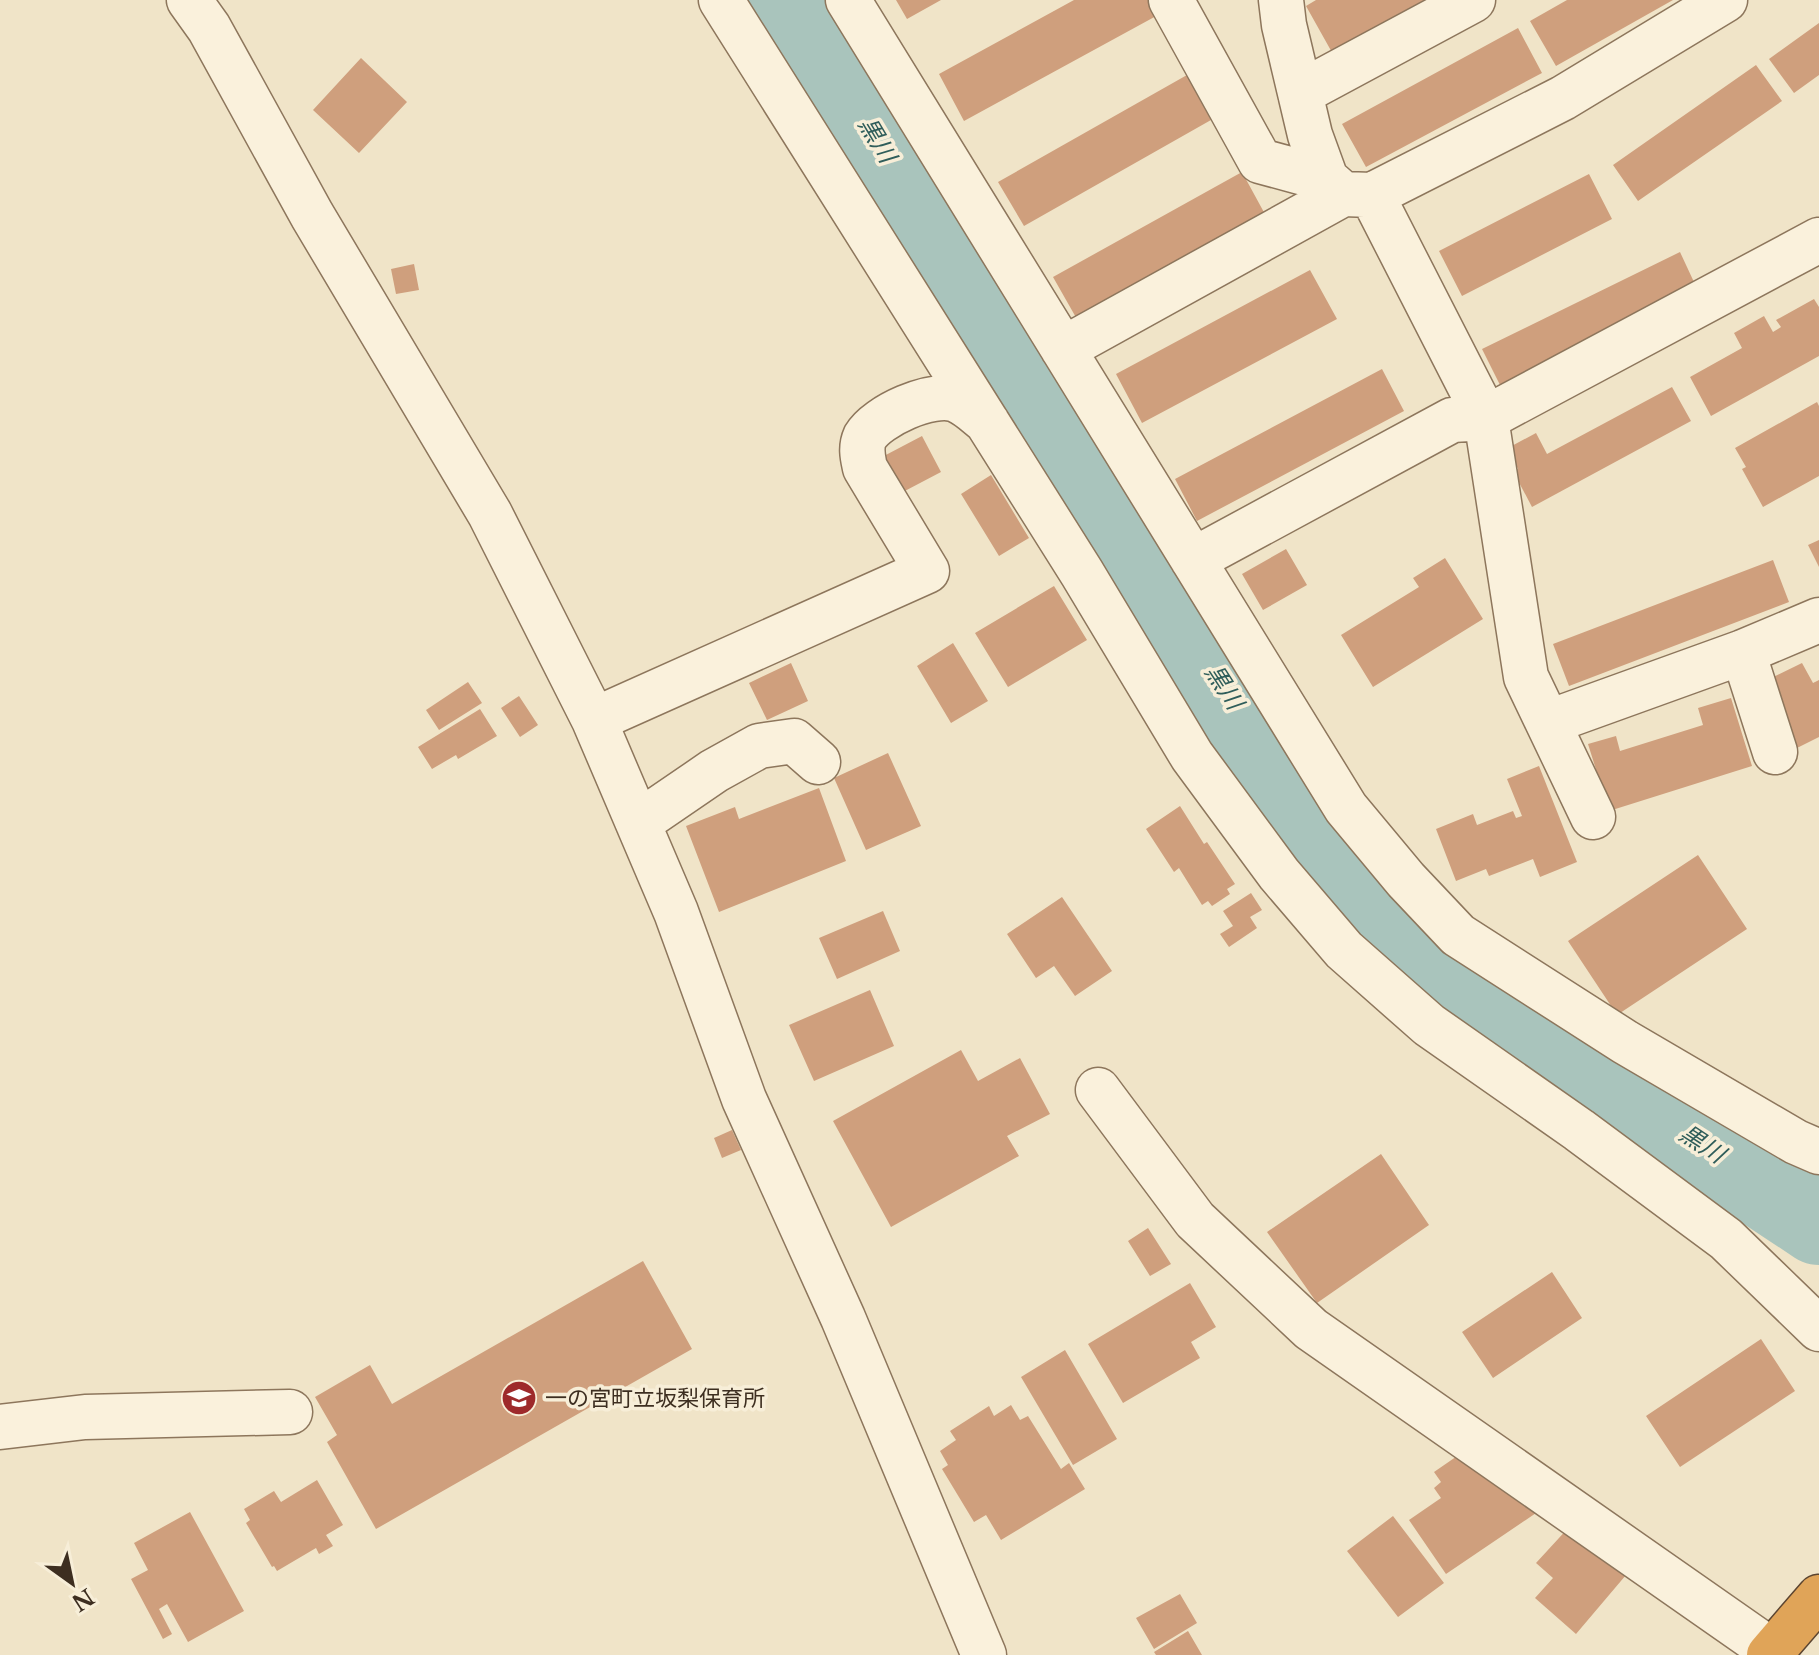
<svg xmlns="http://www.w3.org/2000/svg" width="1819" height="1655" font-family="'Libre Baskerville','Noto Sans JP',serif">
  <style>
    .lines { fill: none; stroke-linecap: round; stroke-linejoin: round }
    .river { stroke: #a9c4bc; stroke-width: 88 }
    .building { fill: #cf9f7d }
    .minor-casing { stroke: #8d765c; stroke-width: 47 }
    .highway-casing { stroke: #5b4430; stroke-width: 47 }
    .minor { stroke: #faf1dc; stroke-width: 44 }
    .highway { stroke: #e0a458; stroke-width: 44 }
    .labels { text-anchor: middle; stroke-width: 7; stroke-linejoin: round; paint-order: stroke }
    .poi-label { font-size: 22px; fill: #3d2e20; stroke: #f7eed8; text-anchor: start }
    .water-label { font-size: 24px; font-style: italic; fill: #2f5d5a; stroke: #f7eed8 }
  </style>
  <rect width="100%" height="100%" fill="#f0e4c8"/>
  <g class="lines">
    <!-- river -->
    <path class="river" d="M 792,0 L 1031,395 L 1319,832 L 1431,964 L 1819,1221"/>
  </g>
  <!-- building -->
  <path class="building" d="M 896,0 L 941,0 L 907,19 Z
    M 1074,0 L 1149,0 L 1158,15 L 964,121 L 939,74 Z
    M 1316,0 L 1432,0 L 1334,56 L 1306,6 Z
    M 1567,0 L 1673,0 L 1556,66 L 1530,21 Z
    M 1819,23 L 1819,75 L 1794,93 L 1769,59 Z
    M 1518,28 L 1542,73 L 1366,167 L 1342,124 Z
    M 361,58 L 407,102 L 359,153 L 313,110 Z
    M 1756,65 L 1782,101 L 1638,201 L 1613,165 Z
    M 1187,75 L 1211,120 L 1024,226 L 998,182 Z
    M 1242,172 L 1266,216 L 1078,321 L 1053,277 Z
    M 1589,174 L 1612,219 L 1462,296 L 1439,251 Z
    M 1680,252 L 1700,295 L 1503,391 L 1482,349 Z
    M 414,264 L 419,290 L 396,294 L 391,269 Z
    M 1310,270 L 1337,319 L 1142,423 L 1116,374 Z
    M 1814,299 L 1819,307 L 1819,356 L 1711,416 L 1690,377 L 1742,348 L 1734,333 L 1764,316 L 1773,332 L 1781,327 L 1776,320 Z
    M 1382,369 L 1404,411 L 1197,521 L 1175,479 Z
    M 1672,387 L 1691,421 L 1532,507 L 1513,471 L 1518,469 L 1508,448 L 1536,433 L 1547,454 Z
    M 1817,402 L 1819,406 L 1819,476 L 1763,507 L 1742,469 L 1746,467 L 1735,448 Z
    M 922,436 L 941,472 L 901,493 L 882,457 Z
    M 991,475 L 1029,538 L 999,556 L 961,494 Z
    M 1819,540 L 1819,567 L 1808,545 Z
    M 1286,549 L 1307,585 L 1263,610 L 1242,574 Z
    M 1445,558 L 1483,619 L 1373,687 L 1341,635 L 1419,587 L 1413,578 Z
    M 1773,560 L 1789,602 L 1569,686 L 1553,644 Z
    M 1054,586 L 1087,640 L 1008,687 L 975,633 Z
    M 953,643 L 988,701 L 951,723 L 917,666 Z
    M 791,663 L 808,701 L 767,720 L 749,683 Z
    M 1802,663 L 1813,683 L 1819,680 L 1819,737 L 1797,748 L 1774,703 L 1769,679 Z
    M 468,682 L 482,703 L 439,730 L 426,710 Z
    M 519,696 L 538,725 L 520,737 L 501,708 Z
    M 1731,698 L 1752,766 L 1609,811 L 1588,744 L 1616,736 L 1620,751 L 1703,725 L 1698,708 Z
    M 480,709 L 497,736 L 458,759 L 456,755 L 432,769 L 418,747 Z
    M 888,753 L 921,826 L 866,850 L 834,778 Z
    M 1539,766 L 1577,862 L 1540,877 L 1533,859 L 1489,876 L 1486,869 L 1456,881 L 1436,829 L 1473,814 L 1477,825 L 1513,811 L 1516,818 L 1522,816 L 1507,779 Z
    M 819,788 L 846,861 L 719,912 L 686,826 L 735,807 L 739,819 Z
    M 1180,806 L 1204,844 L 1207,842 L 1235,884 L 1227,889 L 1230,894 L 1212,906 L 1208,901 L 1202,905 L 1179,868 L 1174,872 L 1146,829 Z
    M 1698,855 L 1747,929 L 1617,1015 L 1568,941 Z
    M 1251,893 L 1262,910 L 1250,917 L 1257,928 L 1229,947 L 1220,934 L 1233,926 L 1223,911 Z
    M 1062,897 L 1112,971 L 1075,996 L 1054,966 L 1036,978 L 1007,934 Z
    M 883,911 L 900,951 L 837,979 L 819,938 Z
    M 870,990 L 894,1046 L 814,1081 L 789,1025 Z
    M 961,1050 L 978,1081 L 1020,1058 L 1050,1114 L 1007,1136 L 1019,1156 L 891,1227 L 833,1121 Z
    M 732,1130 L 741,1150 L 722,1158 L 714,1138 Z
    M 1381,1154 L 1429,1225 L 1317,1303 L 1267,1232 Z
    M 1148,1228 L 1171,1264 L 1150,1276 L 1128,1241 Z
    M 643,1261 L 692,1349 L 376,1529 L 327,1442 L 337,1435 L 315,1397 L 370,1365 L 392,1404 Z
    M 1552,1272 L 1582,1318 L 1493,1378 L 1462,1332 Z
    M 1190,1283 L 1216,1327 L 1191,1342 L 1200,1358 L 1123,1403 L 1088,1344 Z
    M 1761,1339 L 1795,1391 L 1680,1467 L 1646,1416 Z
    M 1065,1350 L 1117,1439 L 1073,1465 L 1021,1377 Z
    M 1011,1405 L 1020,1420 L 1028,1416 L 1061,1469 L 1069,1463 L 1085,1489 L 1001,1540 L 986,1515 L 974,1522 L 942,1469 L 948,1465 L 940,1451 L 956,1440 L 950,1431 L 989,1406 L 994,1416 Z
    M 1463,1452 L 1478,1474 L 1489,1467 L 1536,1513 L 1446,1574 L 1409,1520 L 1441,1498 L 1434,1488 L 1441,1482 L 1434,1472 Z
    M 317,1480 L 343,1525 L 326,1535 L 333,1546 L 319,1554 L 316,1548 L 277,1571 L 274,1566 L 272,1567 L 246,1523 L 250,1520 L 244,1509 L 274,1491 L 281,1502 Z
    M 190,1512 L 244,1611 L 188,1642 L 167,1604 L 159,1609 L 172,1634 L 163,1639 L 131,1579 L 148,1570 L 134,1543 Z
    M 1393,1516 L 1444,1583 L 1398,1617 L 1347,1551 Z
    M 1570,1526 L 1626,1575 L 1576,1634 L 1535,1598 L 1553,1578 L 1536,1563 Z
    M 1180,1594 L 1197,1623 L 1154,1649 L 1136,1618 Z
    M 1188,1631 L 1202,1655 L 1156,1655 L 1154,1652 Z"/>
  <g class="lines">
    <defs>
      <path id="minor" d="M 189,0 L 209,28 L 312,215 L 490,514 L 594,720 L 676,912 L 744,1099 L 843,1318 L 984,1655
        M 721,0 L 1082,573 L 1192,756 L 1279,874 L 1344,950 L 1429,1025 L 1579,1130 L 1726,1239 L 1819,1329
        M 848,0 L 1346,808 L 1406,880 L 1458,935 L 1625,1042 L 1796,1142 L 1819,1152
        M 1171,0 L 1260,161 L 1326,179
        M 1281,0 L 1284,25 L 1310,135 L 1326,179 L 1343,194 L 1372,195 L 1486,418 L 1526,677 L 1593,817
        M 1300,93 L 1473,0
        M 1372,195 L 1563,98 L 1725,0
        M 1063,349 L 1343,194
        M 1193,560 L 1452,420 L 1486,418 L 1819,240
        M 1743,652 L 1775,752
        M 594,720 L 927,571 L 865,468 C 863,458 860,448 865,437 C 877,416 932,391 956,400 C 967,404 978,415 987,422
        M 1549,722 L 1743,652 L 1819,620
        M 638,823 L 714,771 L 759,746 L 794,741 L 818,762
        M 1098,1090 L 1195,1220 L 1311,1329 L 1772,1651
        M 0,1427 L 85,1417 L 290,1412"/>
      <path id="highway" d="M 1769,1655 L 1819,1597"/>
    </defs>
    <!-- minor casing -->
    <use href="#minor" class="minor-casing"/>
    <!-- highway casing -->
    <use href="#highway" class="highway-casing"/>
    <!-- minor -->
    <use href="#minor" class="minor"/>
    <!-- highway -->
    <use href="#highway" class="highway"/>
  </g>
  <!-- icons -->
  <defs>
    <symbol id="school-disc" viewBox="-11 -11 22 22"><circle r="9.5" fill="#9e2a2b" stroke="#f7eed8"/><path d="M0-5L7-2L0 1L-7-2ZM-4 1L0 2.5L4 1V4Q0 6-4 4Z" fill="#fff"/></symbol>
  </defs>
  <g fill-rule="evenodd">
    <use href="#school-disc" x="499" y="1378" width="40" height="40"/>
  </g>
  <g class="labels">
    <!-- poi labels -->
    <g class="poi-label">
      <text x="545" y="1406">一の宮町立坂梨保育所</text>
    </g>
    <!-- water labels -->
    <g class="water-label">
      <text transform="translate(877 140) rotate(59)" y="8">黒川</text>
      <text transform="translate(1224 687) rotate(57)" y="8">黒川</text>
      <text transform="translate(1702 1144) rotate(33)" y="8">黒川</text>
    </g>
  </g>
  <!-- north arrow -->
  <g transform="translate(72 1583) rotate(147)" stroke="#f7eed8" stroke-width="6" paint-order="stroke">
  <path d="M0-6L14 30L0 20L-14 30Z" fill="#3d2e20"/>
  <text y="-12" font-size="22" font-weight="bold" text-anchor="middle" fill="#3d2e20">N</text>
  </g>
</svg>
